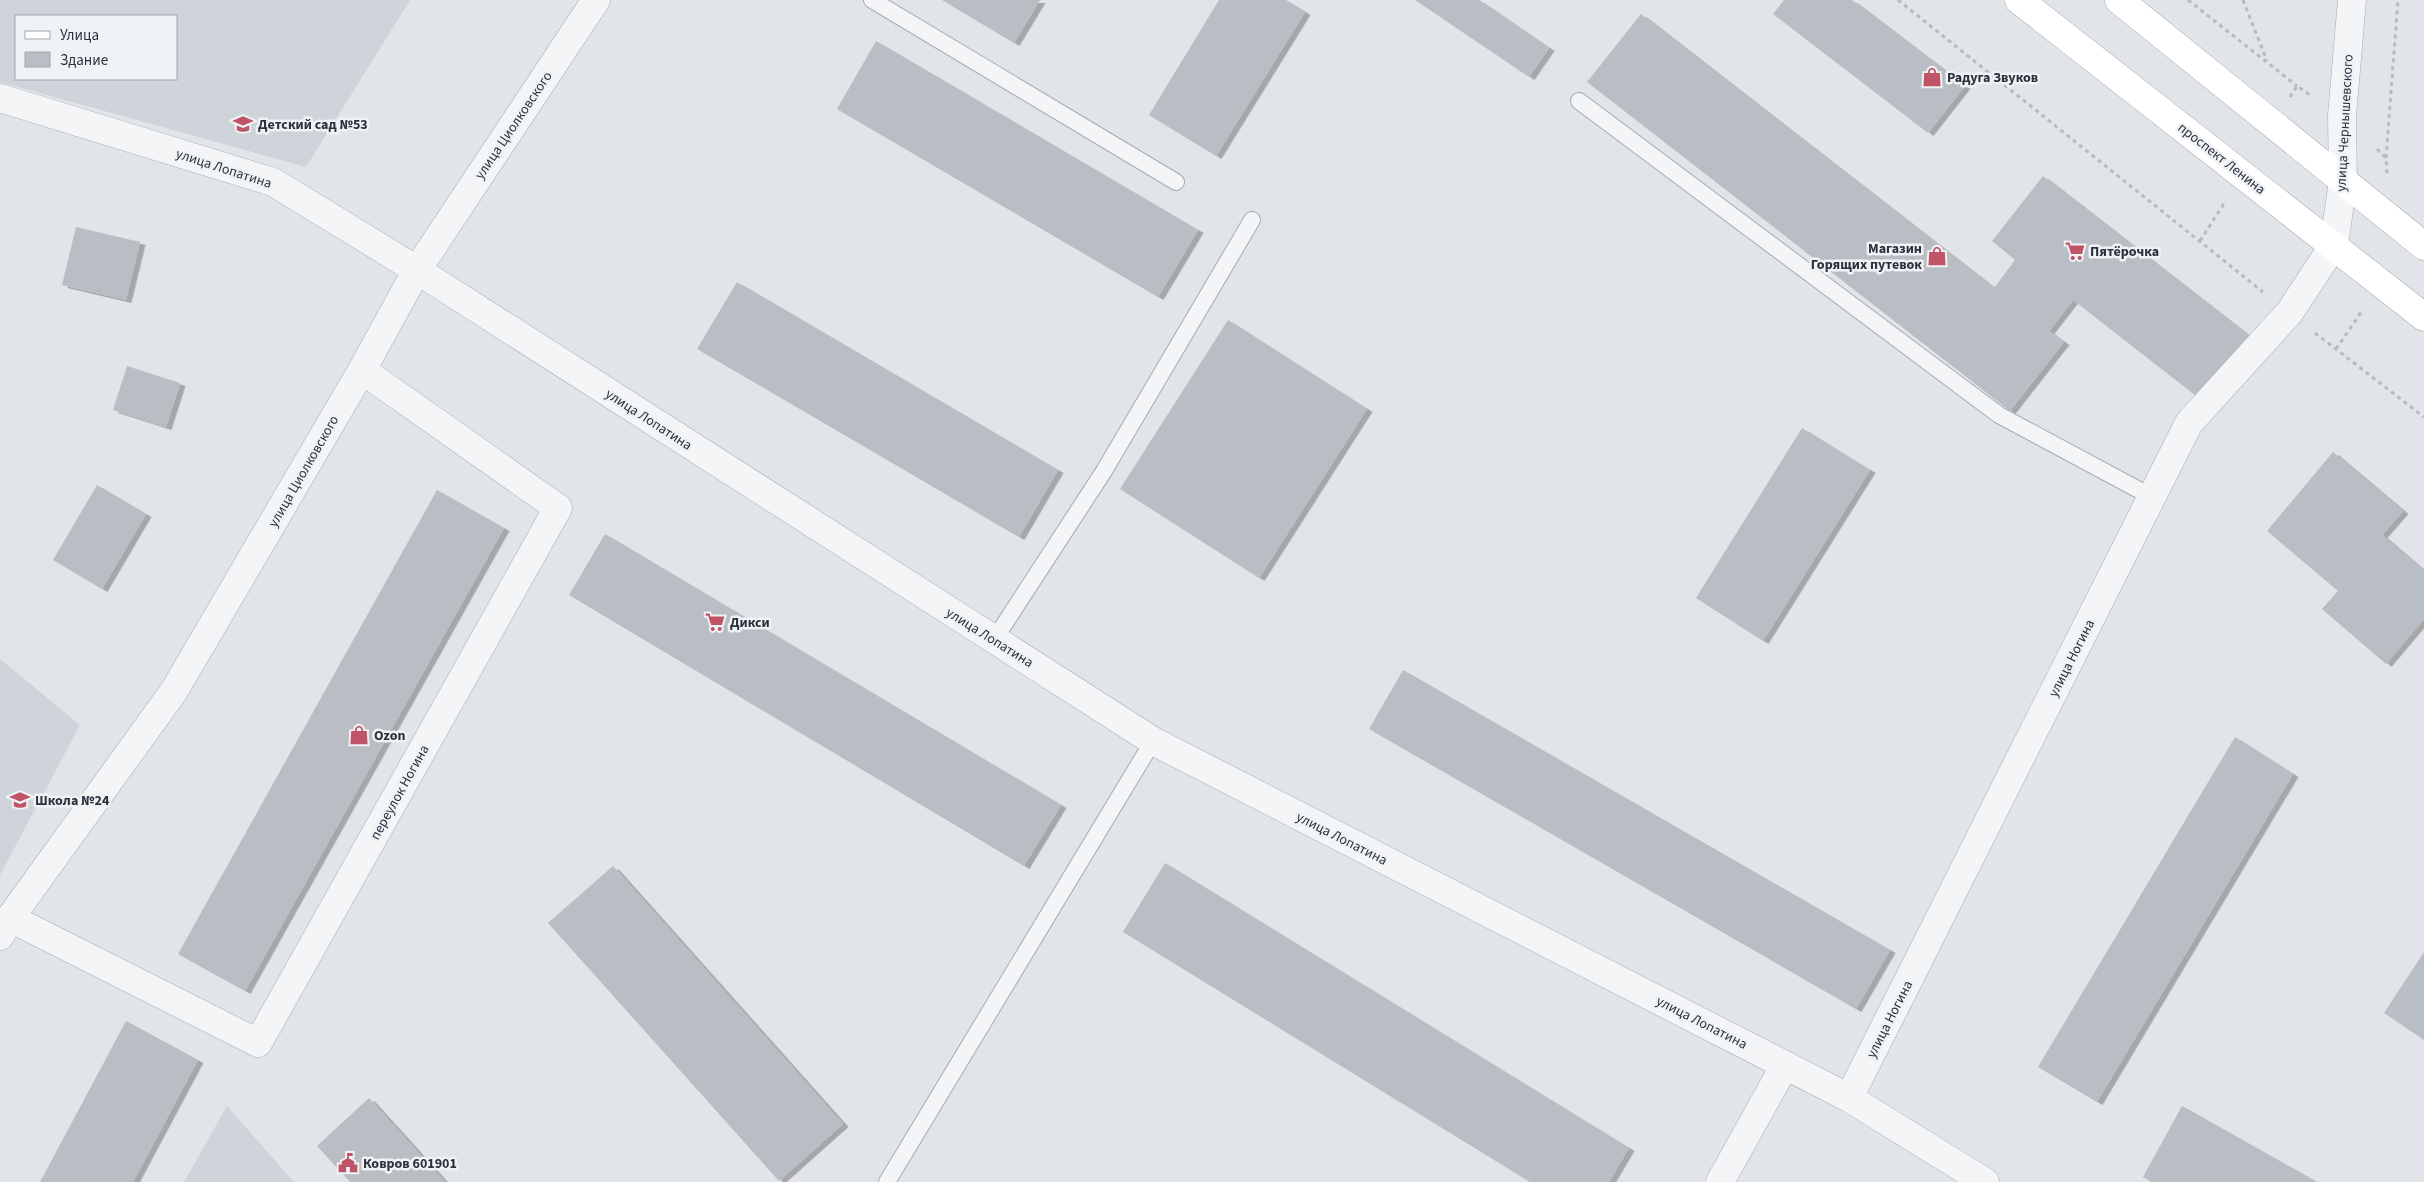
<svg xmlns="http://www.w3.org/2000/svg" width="2424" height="1182" font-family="'Source Sans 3',sans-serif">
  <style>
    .built { fill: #cfd3da; fill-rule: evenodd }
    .building { fill: #b9bdc4; filter: url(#shadow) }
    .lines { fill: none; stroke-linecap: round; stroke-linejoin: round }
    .service-casing { stroke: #a7abb2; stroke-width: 18 }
    .minor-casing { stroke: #a7abb2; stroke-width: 29 }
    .secondary-casing { stroke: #a7abb2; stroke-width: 29 }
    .path { stroke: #b7bac0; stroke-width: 3; stroke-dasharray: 4 4; stroke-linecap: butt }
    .service { stroke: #f3f5f7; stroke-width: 16 }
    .minor { stroke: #f3f5f7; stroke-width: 28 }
    .secondary { stroke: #fff; stroke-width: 28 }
    .labels { text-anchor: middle; stroke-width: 5; stroke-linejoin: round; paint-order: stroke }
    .poi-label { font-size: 14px; font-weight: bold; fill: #2b323e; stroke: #f0f3f6; text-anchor: start }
    .street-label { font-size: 14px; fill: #2b323e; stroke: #f0f3f6 }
  </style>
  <defs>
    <filter id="shadow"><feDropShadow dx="5.5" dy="3" stdDeviation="0" flood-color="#0004"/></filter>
  </defs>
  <rect width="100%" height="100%" fill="#e1e4e8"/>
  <!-- built -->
  <path class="built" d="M 0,0 L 410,0 L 306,167 L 0,82 ZM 176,16 L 176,79 L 16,79 L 16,16 Z
    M 0,659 L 80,725 L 0,875 Z
    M 227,1106 L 294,1182 L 184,1182 Z"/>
  <!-- building -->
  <path class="building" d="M 942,0 L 1040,0 L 1014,43 Z
    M 1219,0 L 1286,0 L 1305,12 L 1216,156 L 1149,115 Z
    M 1415,0 L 1479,0 L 1549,48 L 1529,77 Z
    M 1784,0 L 1852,0 L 1965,86 L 1928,133 L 1773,14 Z
    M 1641,14 L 1994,288 L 2015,260 L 1992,241 L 2043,176 L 2249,336 L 2200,399 L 2073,300 L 2049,331 L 2064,342 L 2010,411 L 1587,82 Z
    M 876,41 L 1198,230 L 1158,297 L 837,109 Z
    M 76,227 L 140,242 L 126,300 L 62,285 Z
    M 737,282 L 1058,470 L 1019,537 L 697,349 Z
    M 1228,320 L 1367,409 L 1259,578 L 1120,489 Z
    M 127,366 L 180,383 L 166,427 L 113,410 Z
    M 1802,428 L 1870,470 L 1763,641 L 1696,598 Z
    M 2333,452 L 2403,511 L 2382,535 L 2424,571 L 2424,619 L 2386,664 L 2322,609 L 2338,591 L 2267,531 Z
    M 97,485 L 146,514 L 102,589 L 53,560 Z
    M 437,490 L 504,528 L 245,991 L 178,954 Z
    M 605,534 L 1061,805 L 1024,866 L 569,595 Z
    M 1403,670 L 1890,950 L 1856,1009 L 1369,729 Z
    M 2235,737 L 2293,774 L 2097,1102 L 2038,1067 Z
    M 1165,863 L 1629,1148 L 1609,1182 L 1530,1182 L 1123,932 Z
    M 613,866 L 843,1124 L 779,1181 L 548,923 Z
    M 2424,952 L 2424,1040 L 2384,1013 Z
    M 126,1021 L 198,1060 L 133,1182 L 40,1182 Z
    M 369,1098 L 445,1182 L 350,1182 L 317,1146 Z
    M 2182,1106 L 2317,1182 L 2151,1182 L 2143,1177 Z"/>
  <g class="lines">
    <defs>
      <path id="service" d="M 872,0 L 1176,182
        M 1579,101 L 1999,415 L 2152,497
        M 994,640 L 1104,471 L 1252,220
        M 887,1182 L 1153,741"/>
      <path id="minor" d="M 0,98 L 273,182 L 417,270 L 1153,741 L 1849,1098 L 1985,1182
        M 10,918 L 258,1043 L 558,508 L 362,370
        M 0,936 L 10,918 L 174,691 L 362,370 L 417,270 L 596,0
        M 1849,1098 L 2189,423 L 2289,313 L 2334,245 L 2343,181 L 2342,116 L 2352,0
        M 1720,1182 L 1785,1065"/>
      <path id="secondary" d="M 2019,0 L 2424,317
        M 2119,0 L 2424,246"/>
    </defs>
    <!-- service casing -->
    <use href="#service" class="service-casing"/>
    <!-- minor casing -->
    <use href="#minor" class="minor-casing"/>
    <!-- secondary casing -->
    <use href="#secondary" class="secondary-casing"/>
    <!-- path -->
    <path class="path" d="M 1898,0 L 2263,292
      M 2188,0 L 2297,86
      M 2243,0 L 2267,61
      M 2290,97 L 2297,86 L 2310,95
      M 2377,149 L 2386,158 L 2387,174
      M 2386,158 L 2398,0
      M 2200,241 L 2225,202
      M 2315,333 L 2424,417
      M 2336,349 L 2362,311"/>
    <!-- service -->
    <use href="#service" class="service"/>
    <!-- minor -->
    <use href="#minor" class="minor"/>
    <!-- secondary -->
    <use href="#secondary" class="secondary"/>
  </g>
  <!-- icons -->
  <defs>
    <symbol id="shop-bare" viewBox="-9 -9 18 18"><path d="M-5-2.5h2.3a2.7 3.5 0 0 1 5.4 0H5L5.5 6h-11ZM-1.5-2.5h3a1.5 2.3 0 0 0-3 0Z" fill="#bf5466" stroke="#f0f3f6" stroke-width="2.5" paint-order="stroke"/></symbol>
    <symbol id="school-bare" viewBox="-9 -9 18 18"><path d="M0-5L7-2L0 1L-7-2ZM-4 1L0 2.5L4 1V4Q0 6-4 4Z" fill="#bf5466" stroke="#f0f3f6" stroke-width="2.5" paint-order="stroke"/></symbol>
    <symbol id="supermarket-bare" viewBox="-9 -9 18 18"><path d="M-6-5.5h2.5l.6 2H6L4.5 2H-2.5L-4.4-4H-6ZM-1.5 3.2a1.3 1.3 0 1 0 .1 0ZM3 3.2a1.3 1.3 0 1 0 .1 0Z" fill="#bf5466" stroke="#f0f3f6" stroke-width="2.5" paint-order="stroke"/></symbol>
    <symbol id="civic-bare" viewBox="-9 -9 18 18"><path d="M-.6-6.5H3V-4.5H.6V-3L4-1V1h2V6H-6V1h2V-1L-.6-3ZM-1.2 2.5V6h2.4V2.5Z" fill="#bf5466" stroke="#f0f3f6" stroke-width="2.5" paint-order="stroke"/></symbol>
  </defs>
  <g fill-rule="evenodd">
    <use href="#shop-bare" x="1918" y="63" width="28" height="28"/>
    <use href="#school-bare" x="229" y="110" width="28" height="28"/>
    <use href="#supermarket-bare" x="2061" y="237" width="28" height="28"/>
    <use href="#shop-bare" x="1923" y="242" width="28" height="28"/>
    <use href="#supermarket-bare" x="701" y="608" width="28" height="28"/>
    <use href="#shop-bare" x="345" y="721" width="28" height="28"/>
    <use href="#school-bare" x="6" y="786" width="28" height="28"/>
    <use href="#civic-bare" x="334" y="1149" width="28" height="28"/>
  </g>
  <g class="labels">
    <!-- poi labels -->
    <g class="poi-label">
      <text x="1947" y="82">Радуга Звуков</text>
      <text x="258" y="129">Детский сад №53</text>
      <text x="1922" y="253" text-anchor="end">Магазин<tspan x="1922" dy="16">Горящих путевок</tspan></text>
      <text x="2090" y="256">Пятёрочка</text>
      <text x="730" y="627">Дикси</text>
      <text x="374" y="740">Ozon</text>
      <text x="35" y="805">Школа №24</text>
      <text x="363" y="1168">Ковров 601901</text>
    </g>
    <!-- street labels -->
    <g class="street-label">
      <text transform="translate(2344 123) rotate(-87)" y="5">улица Чернышевского</text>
      <text transform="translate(513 125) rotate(-56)" y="5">улица Циолковского</text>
      <text transform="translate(2222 158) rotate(38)" y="5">проспект Ленина</text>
      <text transform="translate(224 168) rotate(18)" y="5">улица Лопатина</text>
      <text transform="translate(649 419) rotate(33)" y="5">улица Лопатина</text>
      <text transform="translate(303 471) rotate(-60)" y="5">улица Циолковского</text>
      <text transform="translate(990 637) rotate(32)" y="5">улица Лопатина</text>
      <text transform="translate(2071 658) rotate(-63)" y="5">улица Ногина</text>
      <text transform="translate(399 792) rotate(-61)" y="5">переулок Ногина</text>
      <text transform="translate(1342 838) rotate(27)" y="5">улица Лопатина</text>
      <text transform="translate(1889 1019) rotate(-63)" y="5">улица Ногина</text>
      <text transform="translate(1702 1022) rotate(27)" y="5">улица Лопатина</text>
    </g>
  </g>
  <!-- legend -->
  <rect x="15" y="15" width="162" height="65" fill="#f0f3f6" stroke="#a1a6ac"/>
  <rect x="25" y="31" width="25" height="8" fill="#ffffff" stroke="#a1a6ac"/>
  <text x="60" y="40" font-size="15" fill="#2b323e">Улица</text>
  <rect x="25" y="52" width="25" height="15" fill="#b9bdc4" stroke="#a1a6ac"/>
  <text x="60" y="65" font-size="15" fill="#2b323e">Здание</text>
</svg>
